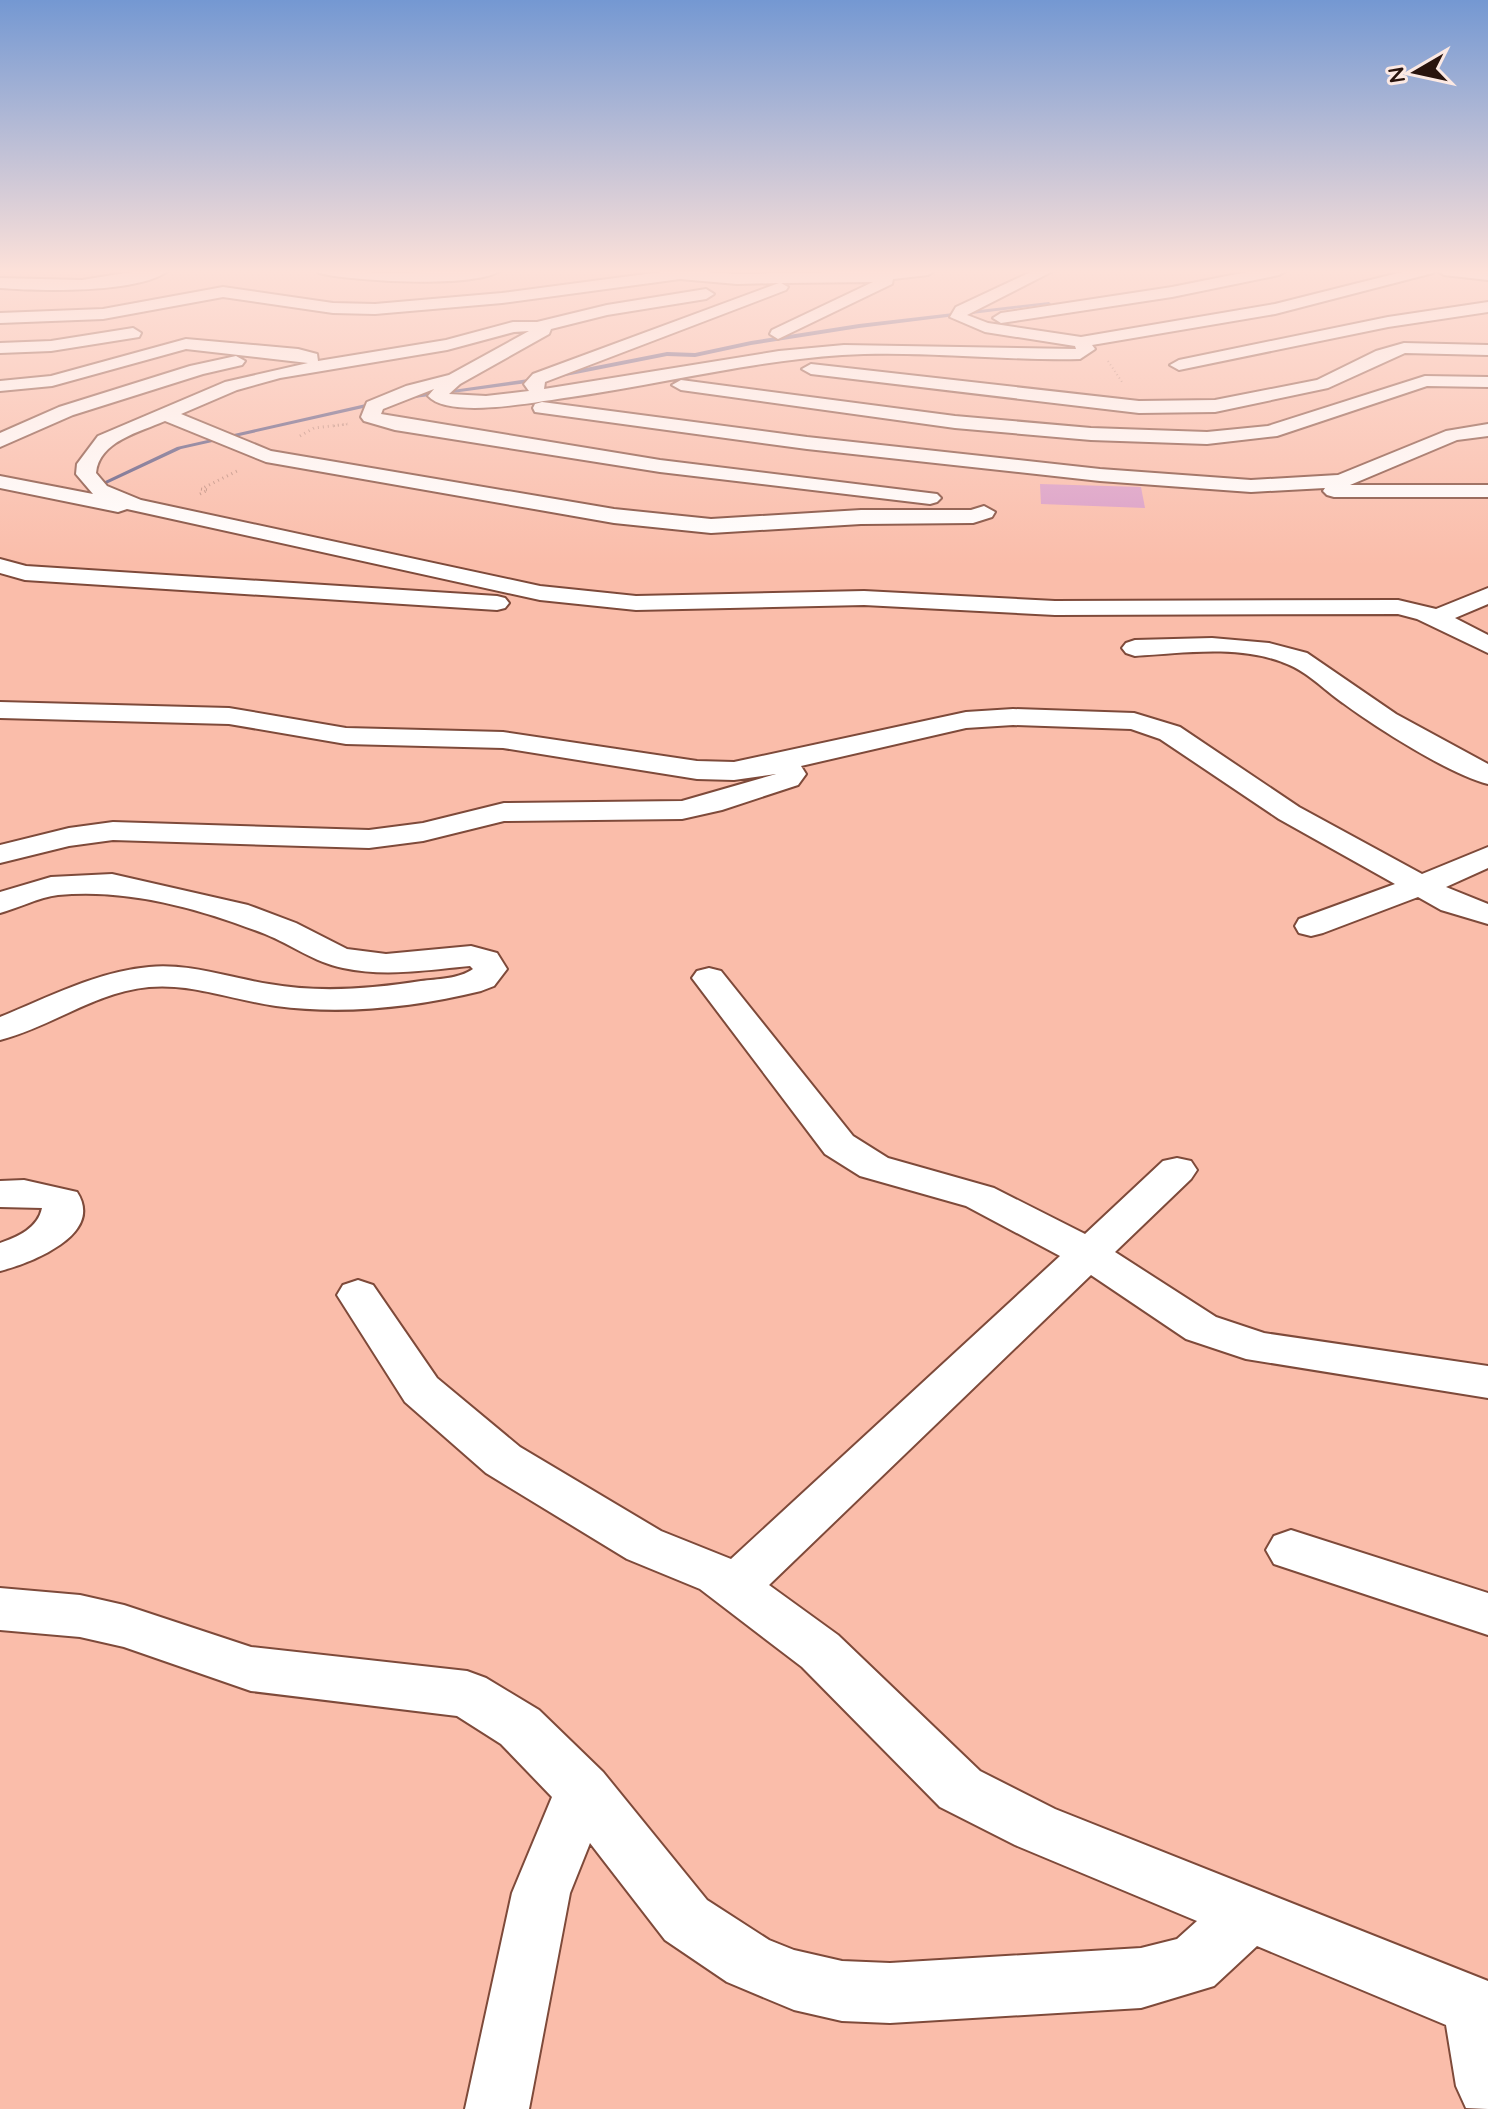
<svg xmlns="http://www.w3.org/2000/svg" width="1488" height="2109" font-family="Quicksand,sans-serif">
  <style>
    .green { fill: #d89bc7 }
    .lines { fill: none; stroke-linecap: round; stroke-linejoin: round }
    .stream { fill: #545380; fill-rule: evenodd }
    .minor-casing { stroke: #7e4a3a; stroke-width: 4 }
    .path-far1 { stroke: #ba897a; stroke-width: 2; stroke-dasharray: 1 3; stroke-linecap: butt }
    .path { stroke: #ba897a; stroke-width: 3; stroke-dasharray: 1 4; stroke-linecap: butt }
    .minor { fill: #fff; fill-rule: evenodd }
  </style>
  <rect width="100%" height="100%" fill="#fabdaa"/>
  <!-- green -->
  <path class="green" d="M 1040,484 L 1141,487 L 1145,508 L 1041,504 Z"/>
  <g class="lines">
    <!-- stream -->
    <path class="stream" d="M 1049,302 L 1051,304 L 859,328 L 751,345 L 695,357 L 667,356 L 535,382 L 407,399 L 404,397 L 535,378 L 667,352 L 695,353 L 751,341 L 859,324 Z
      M 379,401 L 381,402 L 381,404 L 181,449 L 106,484 L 101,483 L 177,447 Z"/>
    <defs>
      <path id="minor" d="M 144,270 L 169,270 C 140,294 38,291 0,288 L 0,278 L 82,280 Z
        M 316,270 L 387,273 L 501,270 C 477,289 350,281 319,273 Z
        M 676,270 L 737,274 L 936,270 L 928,275 L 893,279 L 892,284 L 778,339 L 770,334 L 772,330 L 873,282 L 781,283 L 788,287 L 786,290 L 545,382 L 544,389 L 779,351 L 844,345 L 1076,349 L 1075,346 L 985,332 L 950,317 L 956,307 L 1035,270 L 1055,270 L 967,315 L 988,323 L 1081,337 L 1275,304 L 1410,270 L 1436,270 L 1433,273 L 1275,314 L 1092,345 L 1095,349 L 1080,359 C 1001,361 921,350 842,355 C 751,361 661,384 571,397 C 540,401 450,420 428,396 L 434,389 L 383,409 L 381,414 L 660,460 L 937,494 L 941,498 L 937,502 L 930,504 L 660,472 L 395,430 L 364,421 L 361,417 L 367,402 L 406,386 L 449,375 L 529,331 L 514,332 L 447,350 L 280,378 L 237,390 L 181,414 L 271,451 L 614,509 L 711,519 L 861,510 L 971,510 L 984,506 L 995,512 L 992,517 L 973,523 L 861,524 L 711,533 L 614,523 L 266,462 L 165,421 C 140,432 99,441 96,473 L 107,486 L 141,500 L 540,586 L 636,596 L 864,591 L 1055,601 L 1398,600 L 1436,609 L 1488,588 L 1488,604 L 1455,618 L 1488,635 L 1488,653 L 1417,619 L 1398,614 L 1055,615 L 864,605 L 636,610 L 540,600 L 127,509 L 118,512 L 0,488 L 0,476 L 93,494 L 76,474 L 77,464 L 98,436 L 225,382 L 308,363 L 186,349 L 52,386 L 0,391 L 0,381 L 51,376 L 186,339 L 298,349 L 317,354 L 318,361 L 446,340 L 513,322 L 537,322 L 607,305 L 706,289 L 714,294 L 706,299 L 607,315 L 551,329 L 549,334 L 460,384 L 449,394 L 486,396 L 529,391 L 524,384 L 533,374 L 779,283 L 737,284 L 680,279 L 502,303 L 375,314 L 333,313 L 223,297 L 103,319 L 0,323 L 0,313 L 103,309 L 223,287 L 333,303 L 375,304 L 502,293 Z
        M 1257,270 L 1287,270 L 1279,275 L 1172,297 L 1001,323 L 993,318 L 1001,313 L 1172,287 Z
        M 1436,270 L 1488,270 L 1488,280 L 1444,275 Z
        M 1488,302 L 1488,312 L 1388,327 L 1179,370 L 1170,365 L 1179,360 L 1388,317 Z
        M 133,328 L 141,333 L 139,337 L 51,351 L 0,353 L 0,343 L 51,341 Z
        M 1404,343 L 1488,345 L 1488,355 L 1405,353 L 1328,388 L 1215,412 L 1139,413 L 811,374 L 802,369 L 811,364 L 1139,401 L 1215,400 L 1317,380 L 1376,351 Z
        M 236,356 L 245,361 L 242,365 L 203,374 L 73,415 L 0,447 L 0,433 L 59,407 L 190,366 Z
        M 1425,376 L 1488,377 L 1488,387 L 1427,386 L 1277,436 L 1207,444 L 1091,440 L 955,428 L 681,390 L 672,385 L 681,380 L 955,416 L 1091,428 L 1207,432 L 1268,426 Z
        M 542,402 L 807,437 L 1100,469 L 1251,480 L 1338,475 L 1446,431 L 1488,424 L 1488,436 L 1457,440 L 1350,485 L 1488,485 L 1488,497 L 1334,497 L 1327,495 L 1323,491 L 1325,488 L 1251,492 L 1100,481 L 807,449 L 535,412 L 533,408 L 535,404 Z
        M 0,559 L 26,566 L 497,596 L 505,598 L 509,603 L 505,608 L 497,610 L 25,580 L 0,573 Z
        M 1212,638 L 1269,643 L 1307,653 L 1396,714 L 1488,764 L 1488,784 C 1449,774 1377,728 1343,703 C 1323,689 1306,670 1282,662 C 1237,645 1182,653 1135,656 L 1126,653 L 1122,648 L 1126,643 L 1135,640 Z
        M 0,702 L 229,708 L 346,728 L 503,732 L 697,761 L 734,762 L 966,712 L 1013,709 L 1134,713 L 1180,727 L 1299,807 L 1422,874 L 1488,847 L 1488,868 L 1446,887 L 1488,904 L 1488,924 L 1441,910 L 1418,897 L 1323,933 L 1311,936 L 1299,933 L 1295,926 L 1299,919 L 1395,884 L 1279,819 L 1160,739 L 1131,729 L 1013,725 L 966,728 L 801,766 L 806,774 L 798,785 L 722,810 L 682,819 L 504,821 L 423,841 L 369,848 L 113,840 L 69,846 L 0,863 L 0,845 L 69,828 L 113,822 L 369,830 L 423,823 L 504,803 L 682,801 L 776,774 L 734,780 L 697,779 L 503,748 L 346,744 L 229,724 L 0,718 Z
        M 112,874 L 248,905 L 296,923 L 347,949 L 386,954 L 471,946 L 497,953 L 507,969 L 494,986 L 481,991 C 416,1007 343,1015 276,1006 C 233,1000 192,983 149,987 C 95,992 51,1027 0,1040 L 0,1017 C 49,997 96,972 149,967 C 190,963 230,978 269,984 C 319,993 371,989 421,981 C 437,979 459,979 473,969 L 470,966 C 427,970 385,977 343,968 C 314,962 292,945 265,934 C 201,909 128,888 58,895 C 39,897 19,908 0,913 L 0,892 L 51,877 Z
        M 709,968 L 721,971 L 853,1136 L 888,1158 L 994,1188 L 1085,1234 L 1163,1161 L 1177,1158 L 1191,1161 L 1197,1170 L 1191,1179 L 1115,1252 L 1216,1317 L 1264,1333 L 1488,1366 L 1488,1398 L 1246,1359 L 1186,1339 L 1091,1275 L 769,1585 L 838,1635 L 980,1771 L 1055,1809 L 1488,1981 L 1488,2109 L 1466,2108 L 1456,2086 L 1446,2025 L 1257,1946 L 1214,1986 L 1141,2008 L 890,2023 L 842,2021 L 794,2010 L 727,1982 L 665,1940 L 590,1843 L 570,1893 L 529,2109 L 465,2109 L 512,1893 L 552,1797 L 501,1744 L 457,1716 L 251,1691 L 124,1647 L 80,1637 L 0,1630 L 0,1588 L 80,1595 L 124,1605 L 251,1647 L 467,1671 L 486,1678 L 539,1710 L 603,1772 L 707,1900 L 769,1940 L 794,1950 L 842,1961 L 890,1963 L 1141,1948 L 1177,1939 L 1197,1921 L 1015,1845 L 940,1807 L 802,1667 L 700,1589 L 627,1559 L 486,1473 L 405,1402 L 337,1295 L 343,1285 L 358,1280 L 373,1285 L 437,1378 L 520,1447 L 661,1531 L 731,1559 L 1060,1256 L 966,1206 L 860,1176 L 825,1154 L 692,978 L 697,971 Z
        M 24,1180 L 77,1192 C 105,1235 30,1263 0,1271 L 0,1243 C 18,1237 38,1228 42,1208 L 0,1207 L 0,1181 Z
        M 1291,1530 L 1488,1593 L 1488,1635 L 1274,1564 L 1266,1550 L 1274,1536 Z"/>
    </defs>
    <!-- minor casing -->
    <use href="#minor" class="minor-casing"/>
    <!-- path-far1 -->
    <path class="path-far1" d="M 1108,361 L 1122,382
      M 334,426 L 348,424"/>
    <!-- path -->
    <path class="path" d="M 300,436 L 314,428 L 348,424
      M 200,494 L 208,490 L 201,489 L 239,470"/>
    <!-- minor -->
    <use href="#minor" class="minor"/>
  </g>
  <!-- sky -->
  <linearGradient id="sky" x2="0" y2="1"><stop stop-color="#7498d2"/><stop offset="0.48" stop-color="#fde1d9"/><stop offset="1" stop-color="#fde1d9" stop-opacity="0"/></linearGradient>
  <rect width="1488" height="565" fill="url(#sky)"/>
  <!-- north arrow -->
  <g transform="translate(1416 72) rotate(261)" stroke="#fce9e3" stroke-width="6" paint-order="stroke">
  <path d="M0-6L14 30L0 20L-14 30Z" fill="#29140d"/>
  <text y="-12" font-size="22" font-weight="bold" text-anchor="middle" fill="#29140d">N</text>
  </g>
</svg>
